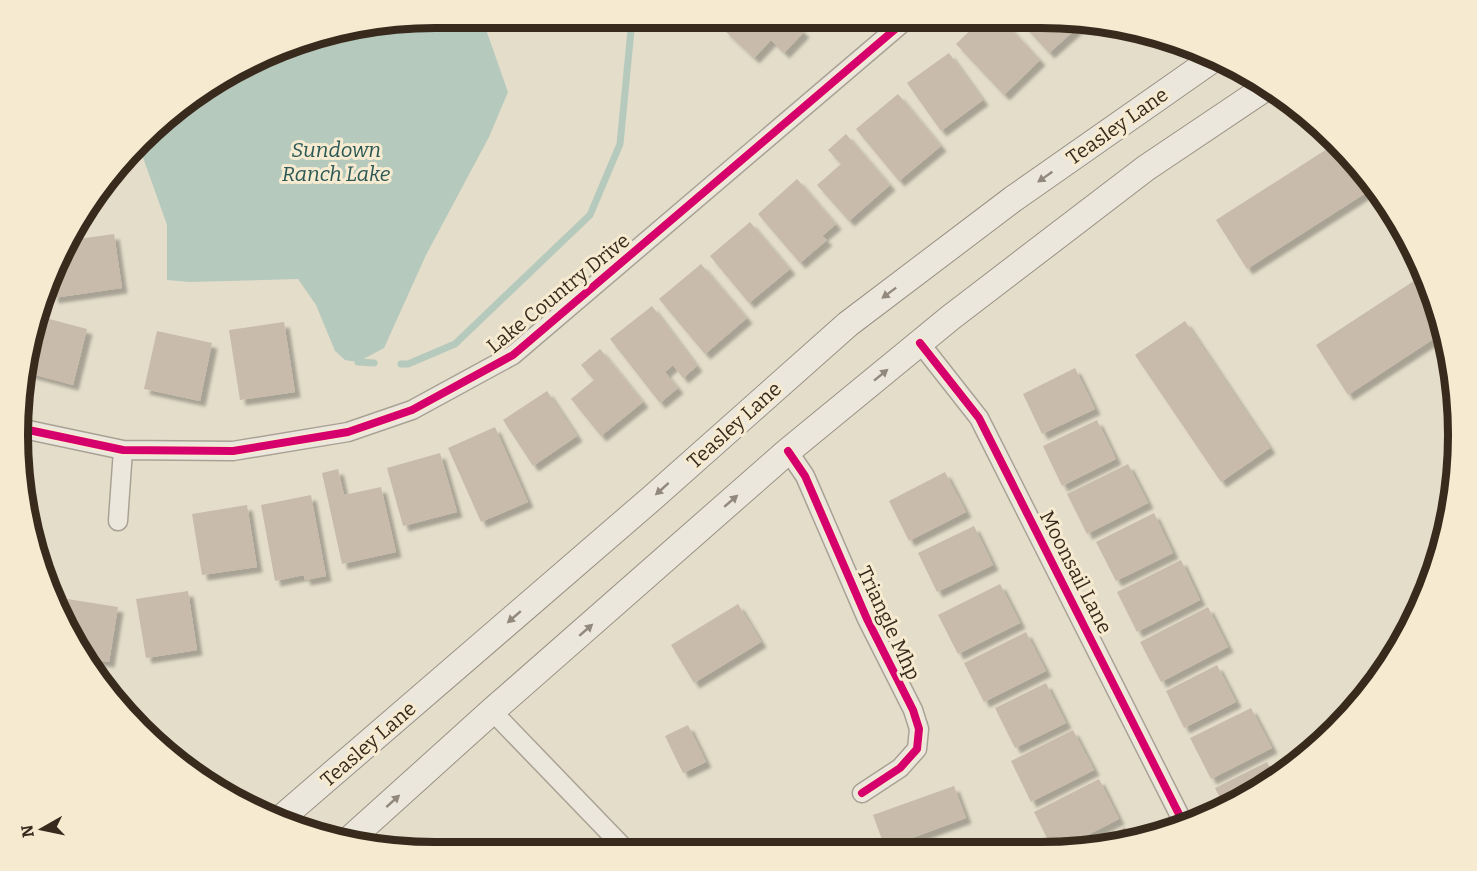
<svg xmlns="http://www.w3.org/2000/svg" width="1477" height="871" font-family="Bitter,serif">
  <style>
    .water { fill: #b6c9bd }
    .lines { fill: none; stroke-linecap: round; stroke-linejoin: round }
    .stream { stroke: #b6c9bd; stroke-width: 7 }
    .building { fill: #c8bbab; filter: url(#shadow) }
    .street-casing { stroke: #a9a294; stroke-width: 21 }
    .secondary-casing { stroke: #999184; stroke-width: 28 }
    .street { stroke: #ece7dd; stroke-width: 18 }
    .secondary { stroke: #ece7dd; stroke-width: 26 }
    .cycleway-casing { stroke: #f6ebd0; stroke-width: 11 }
    .cycleway { stroke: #d6006c; stroke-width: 8 }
    .oneway { fill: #92887c }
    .labels { text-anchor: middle; stroke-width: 6; stroke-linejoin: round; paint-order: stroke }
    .street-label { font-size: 20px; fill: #382a1c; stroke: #f6ebd0 }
    .water-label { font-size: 21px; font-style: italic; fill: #2b5855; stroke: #f6ebd0 }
    .rim { fill: none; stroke: #382a1c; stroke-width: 8 }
  </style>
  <defs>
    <filter id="shadow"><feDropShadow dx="5.5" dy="5.5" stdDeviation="1.5" flood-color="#0004"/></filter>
  </defs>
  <rect width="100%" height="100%" fill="#e4ddca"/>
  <!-- water -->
  <path class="water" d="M 435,18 L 482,18 L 508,92 L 489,137 L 426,255 L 384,348 L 358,362 L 345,360 L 335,351 L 316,305 L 298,279 L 190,282 L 167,280 L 167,225 L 140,149 L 182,104 L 302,40 Z"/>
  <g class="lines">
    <!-- stream -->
    <path class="stream" d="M 358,362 L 374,363
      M 401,364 L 408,364 L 455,344 L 590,215 L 620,144 L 631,30 L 636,18"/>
  </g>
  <!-- building -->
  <path class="building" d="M 735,18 L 790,19 L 804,32 L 784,53 L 771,40 L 754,58 L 724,30 Z
    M 982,19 L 1002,19 L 1040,60 L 1004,95 L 956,44 Z
    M 1018,19 L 1069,19 L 1084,22 L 1049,53 Z
    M 949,53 L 983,100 L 941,131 L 907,83 Z
    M 898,94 L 941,146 L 899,181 L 856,129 Z
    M 846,134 L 890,185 L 849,221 L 817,185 L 841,164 L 828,150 Z
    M 1338,142 L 1375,187 L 1247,269 L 1216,220 Z
    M 797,179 L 836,224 L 822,236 L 827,240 L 800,263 L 758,214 Z
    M 750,222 L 790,269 L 749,303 L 710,256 Z
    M 114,234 L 122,288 L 53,298 L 50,282 L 71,240 Z
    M 701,264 L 747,318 L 705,354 L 659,299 Z
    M 1426,273 L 1444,332 L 1348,395 L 1316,345 Z
    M 652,306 L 697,366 L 683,378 L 673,365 L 665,372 L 678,388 L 660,403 L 610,339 Z
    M 38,316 L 87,329 L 73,385 L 28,373 Z
    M 1185,321 L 1270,448 L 1221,482 L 1135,355 Z
    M 284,322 L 295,392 L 240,400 L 229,330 Z
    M 157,331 L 212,343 L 200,401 L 144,389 Z
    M 600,349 L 643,402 L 601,436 L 571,399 L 594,380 L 581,365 Z
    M 1075,368 L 1095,409 L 1042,434 L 1023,394 Z
    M 547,391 L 577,436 L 533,466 L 503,420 Z
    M 1097,420 L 1116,459 L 1062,486 L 1043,446 Z
    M 495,427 L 528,502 L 481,522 L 448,448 Z
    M 440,453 L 457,512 L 403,526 L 387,468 Z
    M 1128,464 L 1148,503 L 1087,534 L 1067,494 Z
    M 338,469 L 344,495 L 381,487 L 396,552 L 342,564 L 322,473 Z
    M 945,472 L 966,512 L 909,541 L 889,501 Z
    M 311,495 L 326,576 L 305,580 L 304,575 L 275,581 L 261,505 Z
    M 247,505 L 257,567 L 202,575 L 192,514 Z
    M 1154,513 L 1173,553 L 1116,581 L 1096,542 Z
    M 974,526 L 993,565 L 937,592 L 918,553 Z
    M 1181,560 L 1200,600 L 1137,632 L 1117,592 Z
    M 1000,584 L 1020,623 L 958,654 L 938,615 Z
    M 188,591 L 197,650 L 146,658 L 136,599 Z
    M 61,598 L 118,607 L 109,662 L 88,659 L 60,607 Z
    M 738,604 L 761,642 L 694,683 L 671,645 Z
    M 1208,607 L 1228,647 L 1161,682 L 1140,642 Z
    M 1026,632 L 1046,671 L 984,702 L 964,663 Z
    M 1217,665 L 1236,702 L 1184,728 L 1166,691 Z
    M 1046,683 L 1066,723 L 1015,748 L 995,708 Z
    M 1251,708 L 1272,748 L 1211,779 L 1190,738 Z
    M 688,725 L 706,762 L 683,773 L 665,736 Z
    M 1073,730 L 1094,770 L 1031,802 L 1011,761 Z
    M 1267,762 L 1276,779 L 1250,797 L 1225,808 L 1215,788 Z
    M 1099,779 L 1119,819 L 1054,852 L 1034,812 Z
    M 954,786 L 966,818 L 885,848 L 873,815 Z
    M 1125,827 L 1131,840 L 1081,850 L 1081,849 Z
    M 501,844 L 508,852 L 492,852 Z"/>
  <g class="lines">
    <defs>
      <path id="street" d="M 920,343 L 979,418 L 1185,826
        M 19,428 L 123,450 L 233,451 L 348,432 L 412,410 L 513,355 L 907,19
        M 788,451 L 805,476 L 867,619 L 913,710 L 919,729 L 917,749 L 900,768 L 862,793
        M 118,521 L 123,450
        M 492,711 L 628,852"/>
      <path id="secondary" d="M 279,820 L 651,499 L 848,324 L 1013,199 L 1213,59
        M 349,840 L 492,711 L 788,451 L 950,318 L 1146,168 L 1268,86"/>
    </defs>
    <!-- street casing -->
    <use href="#street" class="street-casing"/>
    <!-- secondary casing -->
    <use href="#secondary" class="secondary-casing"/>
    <!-- street -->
    <use href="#street" class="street"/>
    <!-- secondary -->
    <use href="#secondary" class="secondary"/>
    <defs>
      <path id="cycleway" d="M 920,343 L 979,418 L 1185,826
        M 19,428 L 123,450 L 233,451 L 348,432 L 412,410 L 513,355 L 907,19
        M 788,451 L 805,476 L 867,619 L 913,710 L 919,729 L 917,749 L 900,768 L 862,793"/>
    </defs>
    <!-- cycleway casing -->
    <use href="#cycleway" class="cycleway-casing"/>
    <!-- cycleway -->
    <use href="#cycleway" class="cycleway"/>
  </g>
  <!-- one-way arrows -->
  <defs><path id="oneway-solid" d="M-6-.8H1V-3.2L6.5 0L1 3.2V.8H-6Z" transform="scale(1.5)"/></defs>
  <g class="oneway">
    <use href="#oneway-solid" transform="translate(1045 177) rotate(145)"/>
    <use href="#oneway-solid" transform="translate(889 293) rotate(143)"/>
    <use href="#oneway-solid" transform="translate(881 375) rotate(-39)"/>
    <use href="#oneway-solid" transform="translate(662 489) rotate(138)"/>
    <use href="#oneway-solid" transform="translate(731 501) rotate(-41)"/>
    <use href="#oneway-solid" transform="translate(514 617) rotate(139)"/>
    <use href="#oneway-solid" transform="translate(586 630) rotate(-41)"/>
    <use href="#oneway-solid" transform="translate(393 801) rotate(-42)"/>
  </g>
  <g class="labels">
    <!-- street labels -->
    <g class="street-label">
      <text transform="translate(1117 126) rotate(-35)" y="7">Teasley Lane</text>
      <text transform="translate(558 293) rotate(-39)" y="7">Lake Country Drive</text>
      <text transform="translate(734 425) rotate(-42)" y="7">Teasley Lane</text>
      <text transform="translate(1076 572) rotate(63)" y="7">Moonsail Lane</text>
      <text transform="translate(889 623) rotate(65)" y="7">Triangle Mhp</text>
      <text transform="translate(368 744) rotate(-41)" y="7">Teasley Lane</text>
    </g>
    <!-- water labels -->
    <g class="water-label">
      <text x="336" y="157">Sundown<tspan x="336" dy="24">Ranch Lake</tspan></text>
    </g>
  </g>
  <!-- crop -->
  <path d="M0 0H1477V871H0ZM435 28H1041A407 407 0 0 1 1448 435V435A407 407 0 0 1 1041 842H435A407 407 0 0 1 28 435V435A407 407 0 0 1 435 28Z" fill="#f6ebd0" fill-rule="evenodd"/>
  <path class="rim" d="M435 28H1041A407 407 0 0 1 1448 435V435A407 407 0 0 1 1041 842H435A407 407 0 0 1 28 435V435A407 407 0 0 1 435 28Z"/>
  <!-- north arrow -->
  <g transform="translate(42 829) rotate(261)" stroke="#f6ebd0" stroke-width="4.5" paint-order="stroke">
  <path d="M0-4.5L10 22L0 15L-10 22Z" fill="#382a1c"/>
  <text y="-9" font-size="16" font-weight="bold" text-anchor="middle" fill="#382a1c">N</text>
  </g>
</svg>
